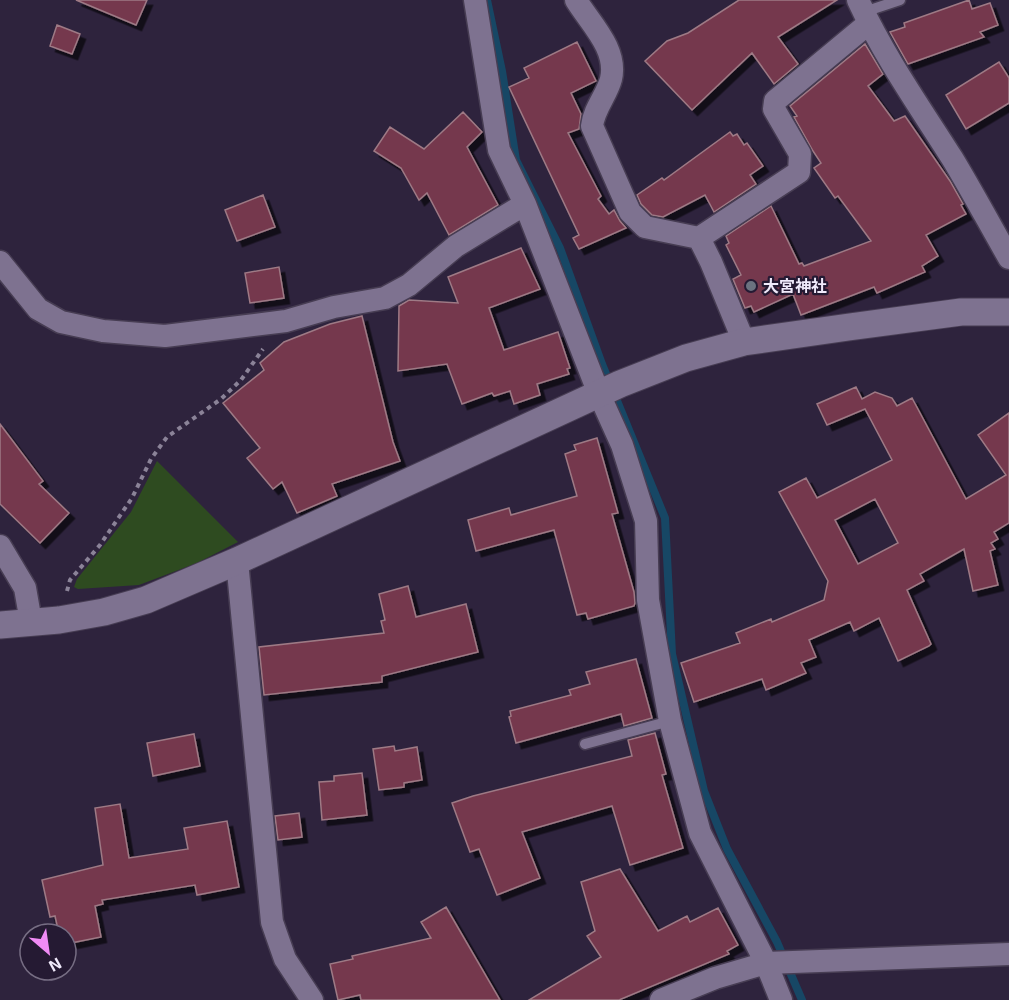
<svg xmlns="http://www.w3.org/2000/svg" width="1009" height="1000" font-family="'Exo 2','Noto Sans JP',sans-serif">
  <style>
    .green { fill: #2e4b20 }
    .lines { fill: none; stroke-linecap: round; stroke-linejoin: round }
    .stream { stroke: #174765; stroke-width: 8 }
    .building { fill: #75384e; stroke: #9e7a85; stroke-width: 1.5; fill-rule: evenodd; filter: url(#shadow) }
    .service-casing { stroke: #473d53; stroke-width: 13 }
    .minor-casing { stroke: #473d53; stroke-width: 25 }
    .tertiary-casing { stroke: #473d53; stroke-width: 29 }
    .path { stroke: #8b8398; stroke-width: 4; stroke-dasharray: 4.5 4.5; stroke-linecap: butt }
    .service { stroke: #7e7290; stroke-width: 10 }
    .minor { stroke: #7e7290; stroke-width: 22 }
    .tertiary { stroke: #7e7290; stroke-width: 27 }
    .worship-dot { fill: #6b7280; stroke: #251a33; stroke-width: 2 }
    .labels { text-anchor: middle; stroke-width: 4.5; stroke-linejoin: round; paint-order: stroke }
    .poi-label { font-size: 16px; font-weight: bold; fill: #f0eafb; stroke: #251a33; text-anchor: start }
  </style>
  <defs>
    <filter id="shadow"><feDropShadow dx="5.5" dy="5.5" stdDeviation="0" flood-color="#0009"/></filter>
  </defs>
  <rect width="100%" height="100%" fill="#2e233d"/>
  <!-- green -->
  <path class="green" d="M 157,461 L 238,542 L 197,563 L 139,585 L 78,589 L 74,587 L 77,579 L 131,512 Z"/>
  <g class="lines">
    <!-- stream -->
    <path class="stream" d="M 487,0 L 502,71 L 516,160 L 560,248 L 602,364 L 665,518 L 672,654 L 704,791 L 727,849 L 777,942 L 802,1000"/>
  </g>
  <!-- building -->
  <path class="building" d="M 76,0 L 147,0 L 136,25 Z
    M 739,0 L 837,0 L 778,37 L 798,64 L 774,84 L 752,53 L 692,110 L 645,61 L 667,41 L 688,33 Z
    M 969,0 L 972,9 L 990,3 L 998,25 L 980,32 L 984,37 L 908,64 L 890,32 L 905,27 L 904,23 Z
    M 57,25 L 80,34 L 72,54 L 50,46 Z
    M 577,42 L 596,81 L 571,93 L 581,114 L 579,129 L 568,133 L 601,196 L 598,199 L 609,214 L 614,210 L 620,221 L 626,228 L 579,249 L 573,238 L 579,235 L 509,87 L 529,78 L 524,68 Z
    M 865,44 L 883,74 L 868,86 L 894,121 L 905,116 L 950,181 L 963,204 L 961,205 L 966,214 L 926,235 L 938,256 L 922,266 L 925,272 L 877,293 L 874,287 L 801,315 L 793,294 L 754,312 L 751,306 L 745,308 L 733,279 L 741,275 L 726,245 L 729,243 L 726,236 L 771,206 L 799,264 L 802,263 L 804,266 L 871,241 L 838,196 L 835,198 L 814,168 L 821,163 L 813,151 L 794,117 L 797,116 L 790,106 Z
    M 999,62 L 1009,78 L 1009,103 L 966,129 L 946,95 Z
    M 463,112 L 482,132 L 467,147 L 498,205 L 449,235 L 427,193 L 419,200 L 401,168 L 374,151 L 390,127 L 424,149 Z
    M 730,132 L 733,136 L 737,134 L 744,145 L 747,143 L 763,166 L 750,175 L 756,184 L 714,212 L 705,195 L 663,217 L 652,215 L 641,204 L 637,195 L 662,178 L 664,180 Z
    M 263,195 L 275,227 L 237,241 L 225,210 Z
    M 521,248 L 540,289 L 489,308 L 504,350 L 558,332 L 570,368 L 567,369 L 569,374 L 537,384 L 540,395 L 514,404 L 510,391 L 494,396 L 492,393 L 462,404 L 447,364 L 398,371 L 399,306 L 409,300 L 458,303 L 448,277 Z
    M 279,267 L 284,298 L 250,303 L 245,273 Z
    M 362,316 L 393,442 L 400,461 L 332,484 L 337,496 L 297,513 L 282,482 L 273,489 L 247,458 L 260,448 L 223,403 L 264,370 L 260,363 L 284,342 L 330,324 Z
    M 856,387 L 862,399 L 875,392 L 892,398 L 897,406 L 912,398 L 966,499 L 1006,475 L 978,435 L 1009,413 L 1009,523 L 994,532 L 998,539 L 991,543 L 995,549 L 990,551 L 998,585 L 973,591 L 964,549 L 920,574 L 924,581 L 907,590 L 931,644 L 929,646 L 898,661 L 879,618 L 854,631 L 850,622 L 809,640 L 816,657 L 801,663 L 806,673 L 766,690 L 762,679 L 694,702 L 681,663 L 740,643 L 736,633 L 771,619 L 772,622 L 824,600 L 828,581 L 779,492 L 806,478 L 817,498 L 892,460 L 865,409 L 827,425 L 817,404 ZM 875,499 L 898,543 L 858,564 L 835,520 Z
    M 0,424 L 43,481 L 39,484 L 69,513 L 40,543 L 0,504 Z
    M 597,438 L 618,513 L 612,514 L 634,592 L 635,603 L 634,606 L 588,619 L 586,613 L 577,615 L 554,530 L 476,551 L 468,520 L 509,508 L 511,515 L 577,496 L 565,454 L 576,450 L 574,445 Z
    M 408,586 L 416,617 L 466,604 L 478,652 L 382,676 L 382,682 L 264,695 L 259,647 L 384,633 L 381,621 L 385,620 L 379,594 Z
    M 636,659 L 652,718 L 624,726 L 621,714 L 516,743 L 509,717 L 511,716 L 510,711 L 571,695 L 569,690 L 590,684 L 586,672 Z
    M 655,733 L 666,774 L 662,775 L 683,848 L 630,865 L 612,806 L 522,832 L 540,878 L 497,895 L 479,849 L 470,852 L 452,803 L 473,796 L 632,756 L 628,740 Z
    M 194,734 L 200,766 L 153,776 L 147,743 Z
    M 394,746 L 395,751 L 417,747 L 422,780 L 404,783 L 404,787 L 379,790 L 373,749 Z
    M 362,773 L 367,815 L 322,820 L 319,782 L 334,781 L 334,776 Z
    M 120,804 L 129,858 L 188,849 L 184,828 L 227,821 L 239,887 L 197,895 L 195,885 L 102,900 L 103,904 L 95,906 L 101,937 L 66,944 L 66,934 L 59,934 L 55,916 L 50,917 L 42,880 L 103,865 L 95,808 Z
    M 299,813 L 302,837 L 278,840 L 275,816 Z
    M 620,869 L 658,931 L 687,916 L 690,922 L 718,908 L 738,945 L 727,951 L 729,954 L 619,1000 L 529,1000 L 601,957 L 587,936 L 595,931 L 581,882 Z
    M 446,907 L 500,1000 L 361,1000 L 360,995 L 338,1000 L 330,964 L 353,959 L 352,956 L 431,938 L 421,922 Z"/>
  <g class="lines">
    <defs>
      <path id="service" d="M 864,12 L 900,0
        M 585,744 L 670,721"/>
      <path id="minor" d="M 475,0 L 499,150 L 525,204 L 599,394 L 622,445 L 646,521 L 648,600 L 670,721 L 700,833 L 766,963 L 781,1000
        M 576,0 C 590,23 618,49 611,79 C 607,95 594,108 592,126 L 630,212 L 645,227 L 699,238 L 711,262 L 744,342
        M 858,0 C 884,56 919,106 952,158 C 972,191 990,225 1009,258
        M 699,238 L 799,172 L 800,154 L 774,109 L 775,101 L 869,23
        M 0,262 L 38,309 L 61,322 L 103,331 L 165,336 L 286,321 L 334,307 L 385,298 L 409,285 L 456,246 L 525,204
        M 0,546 L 25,588 L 31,622
        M 237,561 L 272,922 L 285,959 L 312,1000
        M 661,1000 L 715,978 L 766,963 L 1009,954"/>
      <path id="tertiary" d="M 0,625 L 59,620 L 104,612 L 146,600 L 237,561 L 620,384 L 686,358 L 744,342 L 849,327 L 961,312 L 1009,312"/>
    </defs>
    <!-- service casing -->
    <use href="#service" class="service-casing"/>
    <!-- minor casing -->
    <use href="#minor" class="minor-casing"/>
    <!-- tertiary casing -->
    <use href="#tertiary" class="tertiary-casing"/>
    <!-- path -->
    <path class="path" d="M 67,591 L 70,580 L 100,545 L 132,498 L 151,459 L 167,437 L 221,399 L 241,380 L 263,349"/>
    <!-- service -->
    <use href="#service" class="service"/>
    <!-- minor -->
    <use href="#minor" class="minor"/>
    <!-- tertiary -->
    <use href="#tertiary" class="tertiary"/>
  </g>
  <!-- markers -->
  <circle class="worship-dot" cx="751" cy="286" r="6"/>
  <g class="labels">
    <!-- poi labels -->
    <g class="poi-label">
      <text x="763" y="292">大宮神社</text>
    </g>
  </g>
  <!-- north arrow -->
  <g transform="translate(48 952) rotate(151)"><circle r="28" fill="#251a33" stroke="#766d83" stroke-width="1.5"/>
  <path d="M0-4.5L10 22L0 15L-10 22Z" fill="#f08bf5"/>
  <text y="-9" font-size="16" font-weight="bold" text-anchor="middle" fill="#f0eafb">N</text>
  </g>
</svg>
